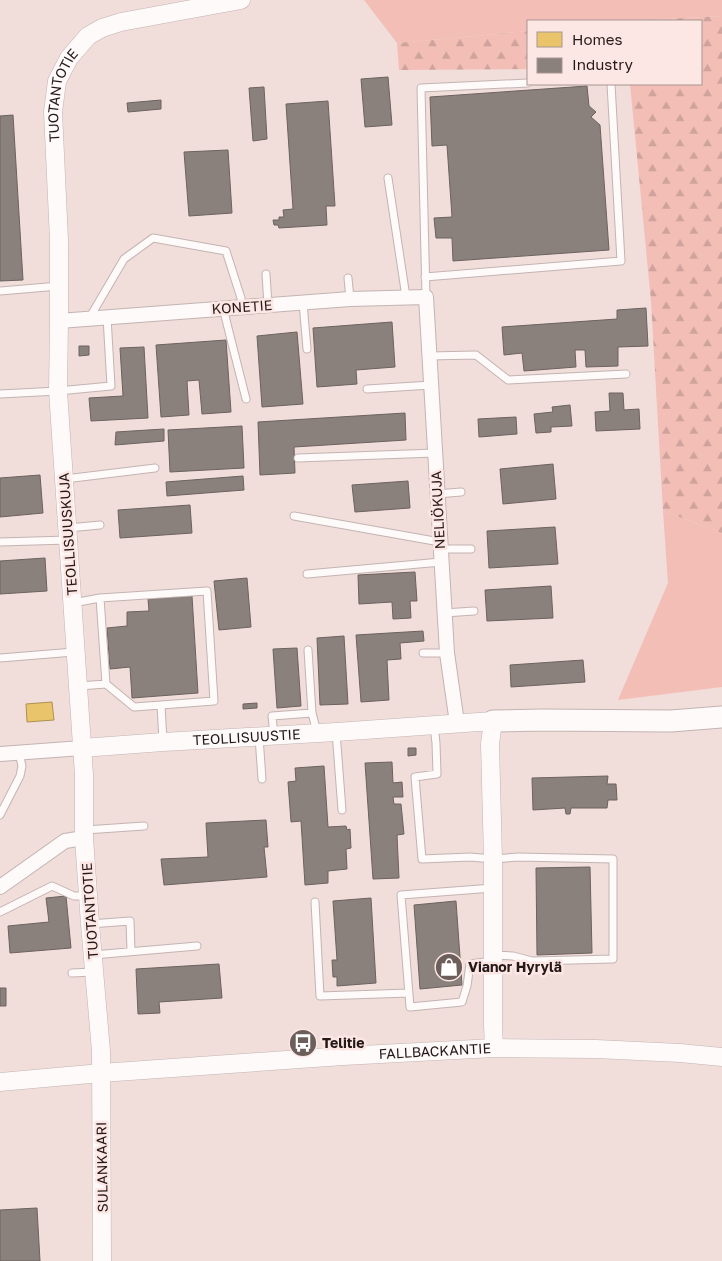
<svg xmlns="http://www.w3.org/2000/svg" width="722" height="1261" font-family="'Golos Text',sans-serif">
  <style>
    .green { fill: #f2beb6 }
    .forest { fill: url(#forest-firs) }
    .homes { fill: #e9c46a; stroke: #ae9151 }
    .industry { fill: #8a817c; stroke: #6c625e }
    .lines { fill: none; stroke-linecap: round; stroke-linejoin: round }
    .service-casing { stroke: #c3b4b2; stroke-width: 9 }
    .minor-casing { stroke: #c3b4b2; stroke-width: 16 }
    .tertiary-casing { stroke: #c3b4b2; stroke-width: 19 }
    .primary-casing { stroke: #c3b4b2; stroke-width: 23 }
    .service { stroke: #fdfaf9; stroke-width: 7 }
    .minor { stroke: #fdfaf9; stroke-width: 14 }
    .tertiary { stroke: #fdfaf9; stroke-width: 18 }
    .primary { stroke: #fdfaf9; stroke-width: 21 }
    .labels { text-anchor: middle; stroke-width: 5; stroke-linejoin: round; paint-order: stroke }
    .street-label { font-size: 14px; fill: #251917; stroke: #fde7e4 }
    .poi-label { font-size: 14px; font-weight: bold; fill: #251917; stroke: #fde7e4; text-anchor: start }
  </style>
  <defs>
    <pattern id="forest-firs" width="22" height="20" patternUnits="userSpaceOnUse" patternTransform="scale(1.25)"><rect width="22" height="20" fill="#f2beb6"/><path d="M5 1l3.5 6h-7zM16 11l3.5 6h-7z" fill="#cfa39c"/></pattern>
  </defs>
  <rect width="100%" height="100%" fill="#f1ddda"/>
  <!-- green -->
  <path class="green" d="M 364,0 L 722,0 L 722,16 L 629,21 L 528,21 L 528,31 L 397,43 Z
    M 663,511 L 722,533 L 722,687 L 618,700 L 668,583 Z"/>
  <!-- forest -->
  <path class="forest" d="M 722,16 L 722,533 L 663,511 L 651,301 L 630,84 L 701,84 L 701,21 L 629,21 Z
    M 528,31 L 528,69 L 399,70 L 397,43 Z"/>
  <!-- homes -->
  <path class="homes" d="M 52,702 L 54,720 L 27,722 L 26,704 Z"/>
  <!-- industry -->
  <path class="industry" d="M 388,77 L 392,125 L 365,127 L 361,79 Z
    M 587,86 L 589,106 L 596,112 L 591,117 L 600,125 L 609,250 L 453,261 L 452,238 L 436,238 L 434,218 L 452,217 L 447,145 L 432,146 L 430,97 Z
    M 264,87 L 267,139 L 253,141 L 249,88 Z
    M 161,100 L 161,109 L 128,112 L 127,103 Z
    M 328,101 L 335,206 L 326,206 L 327,225 L 279,228 L 278,225 L 274,225 L 273,220 L 279,220 L 279,217 L 284,217 L 283,210 L 293,209 L 286,104 Z
    M 13,115 L 23,280 L 0,281 L 0,116 Z
    M 228,150 L 232,213 L 189,216 L 184,152 Z
    M 646,308 L 648,346 L 618,347 L 618,366 L 586,367 L 585,350 L 575,350 L 576,367 L 524,371 L 522,353 L 504,355 L 502,327 L 617,319 L 617,310 Z
    M 392,322 L 395,367 L 356,370 L 357,384 L 317,387 L 313,328 Z
    M 297,332 L 303,404 L 262,407 L 257,336 Z
    M 226,340 L 231,412 L 202,414 L 199,380 L 187,381 L 189,415 L 161,417 L 156,345 Z
    M 79,346 L 89,346 L 89,355 L 79,356 Z
    M 144,347 L 148,418 L 91,421 L 89,398 L 123,396 L 120,348 Z
    M 609,393 L 623,393 L 624,410 L 639,409 L 640,429 L 596,431 L 595,412 L 610,411 Z
    M 570,405 L 572,426 L 551,427 L 551,432 L 536,433 L 534,414 L 553,412 L 552,407 Z
    M 405,413 L 406,440 L 294,447 L 295,473 L 260,475 L 258,422 Z
    M 516,417 L 517,434 L 479,437 L 478,419 Z
    M 242,426 L 244,468 L 170,472 L 168,430 Z
    M 164,429 L 164,441 L 115,445 L 116,432 Z
    M 553,464 L 556,499 L 503,504 L 500,469 Z
    M 40,475 L 43,513 L 0,517 L 0,478 Z
    M 243,476 L 244,490 L 167,496 L 166,482 Z
    M 408,481 L 410,508 L 355,512 L 352,485 Z
    M 190,505 L 192,533 L 120,538 L 118,510 Z
    M 555,527 L 558,564 L 489,568 L 487,531 Z
    M 45,558 L 47,591 L 0,594 L 0,561 Z
    M 415,572 L 417,601 L 410,601 L 411,618 L 393,619 L 392,602 L 359,604 L 358,575 Z
    M 247,578 L 251,627 L 219,630 L 214,581 Z
    M 551,586 L 553,618 L 487,621 L 485,590 Z
    M 192,596 L 198,693 L 132,698 L 130,667 L 110,669 L 107,628 L 127,626 L 127,612 L 149,611 L 148,599 Z
    M 423,631 L 424,641 L 400,643 L 401,659 L 387,660 L 389,700 L 361,702 L 356,635 Z
    M 344,636 L 348,704 L 320,705 L 317,638 Z
    M 297,648 L 301,706 L 277,708 L 273,649 Z
    M 583,660 L 585,682 L 511,687 L 510,665 Z
    M 257,703 L 257,708 L 243,709 L 243,704 Z
    M 408,748 L 416,748 L 416,755 L 408,756 Z
    M 392,762 L 393,783 L 402,782 L 403,797 L 393,797 L 394,804 L 401,804 L 404,834 L 397,835 L 399,878 L 373,879 L 365,763 Z
    M 324,766 L 328,827 L 346,826 L 347,830 L 350,829 L 351,848 L 346,849 L 347,869 L 328,871 L 328,883 L 305,885 L 301,821 L 291,822 L 288,782 L 296,781 L 295,768 Z
    M 608,776 L 607,784 L 616,784 L 617,800 L 608,800 L 607,808 L 571,808 L 570,814 L 566,814 L 565,808 L 533,810 L 532,778 Z
    M 266,820 L 268,847 L 264,847 L 267,877 L 164,885 L 161,859 L 208,857 L 206,823 Z
    M 590,867 L 592,953 L 537,955 L 536,868 Z
    M 66,896 L 71,948 L 10,953 L 8,926 L 49,922 L 46,898 Z
    M 371,898 L 376,983 L 337,986 L 337,977 L 333,977 L 332,960 L 337,960 L 333,901 Z
    M 456,901 L 462,985 L 420,989 L 414,905 Z
    M 219,964 L 222,998 L 159,1002 L 160,1013 L 138,1014 L 136,969 Z
    M 0,988 L 6,988 L 6,1006 L 0,1006 Z
    M 37,1208 L 40,1261 L 0,1261 L 0,1210 Z"/>
  <g class="lines">
    <defs>
      <path id="service" d="M 388,178 L 406,297
        M 266,274 L 268,305
        M 425,277 L 621,261 L 611,84
        M 348,278 L 350,299
        M 0,291 L 59,286
        M 426,297 L 421,88 L 528,83
        M 303,303 L 307,349
        M 223,308 L 246,399
        M 90,317 L 124,259 L 153,238 L 226,251 L 241,298 L 242,307
        M 429,356 L 476,355 L 508,380 L 626,374
        M 367,389 L 431,385
        M 0,394 L 58,391 L 111,386 L 107,317
        M 298,458 L 435,453
        M 65,479 L 155,468
        M 437,494 L 461,492
        M 294,516 L 440,542
        M 68,528 L 100,525
        M 0,542 L 68,540
        M 441,549 L 471,549
        M 307,574 L 441,562
        M 73,603 L 100,598 L 207,591 L 214,701 L 161,705
        M 444,613 L 474,611
        M 308,650 L 312,713 L 317,732
        M 423,653 L 447,653
        M 0,658 L 74,652
        M 106,684 L 134,707 L 161,705 L 163,742
        M 79,686 L 106,684 L 100,598
        M 434,726 L 436,743 L 437,774 L 415,777 L 422,859 L 470,857 L 493,859 L 518,857 L 613,859 L 613,959 L 532,961 L 513,956 L 493,955
        M 336,732 L 342,810
        M 274,735 L 272,716 L 312,713
        M 259,737 L 262,779
        M 0,815 L 20,776 L 22,766 L 19,753
        M 85,830 L 144,826
        M 315,902 L 320,996 L 409,993
        M 0,912 L 52,886 L 74,896 L 88,896
        M 90,924 L 130,921 L 131,951
        M 93,955 L 197,946
        M 492,961 L 470,964 L 467,986 L 462,1002 L 410,1007 L 401,895 L 493,888
        M 72,973 L 93,972"/>
      <path id="minor" d="M 59,321 L 350,299 L 426,297 L 447,653 L 457,723
        M 0,754 L 82,748
        M 0,887 L 65,841 L 84,838"/>
      <g id="tertiary">
        <path id="s1" d="M 82,748 L 163,742 L 336,732 L 493,721 L 490,744 L 493,859 L 493,1026 L 494,1048"/>
        <path id="s2" d="M 0,1082 L 101,1073 L 343,1056 L 494,1048 L 596,1049 L 680,1053 L 722,1057"/>
        <path id="s3" d="M 102,1261 L 101,1051 L 90,924 L 84,838 L 84,775 L 58,391 L 59,321 L 59,240 L 53,112 L 57,81 L 69,58 L 88,36 L 102,28 L 121,22 L 241,0"/>
      </g>
      <path id="primary" d="M 493,721 L 543,720 L 671,721 L 722,717"/>
    </defs>
    <!-- service casing -->
    <use href="#service" class="service-casing"/>
    <!-- minor casing -->
    <use href="#minor" class="minor-casing"/>
    <!-- tertiary casing -->
    <use href="#tertiary" class="tertiary-casing"/>
    <!-- primary casing -->
    <use href="#primary" class="primary-casing"/>
    <!-- service -->
    <use href="#service" class="service"/>
    <!-- minor -->
    <use href="#minor" class="minor"/>
    <!-- tertiary -->
    <use href="#tertiary" class="tertiary"/>
    <!-- primary -->
    <use href="#primary" class="primary"/>
  </g>
  <!-- icons -->
  <defs>
    <symbol id="shop-disc" viewBox="-11 -11 22 22"><circle r="9.5" fill="#6c5e5b" stroke="#fde7e4"/><path d="M-5-2.5h2.3a2.7 3.5 0 0 1 5.4 0H5L5.5 6h-11ZM-1.5-2.5h3a1.5 2.3 0 0 0-3 0Z" fill="#fff"/></symbol>
    <symbol id="bus-disc" viewBox="-11 -11 22 22"><circle r="9.5" fill="#6c5e5b" stroke="#fde7e4"/><path d="M-5-6H5V4H4V6H2V4H-2V6H-4V4H-5ZM-3.5-4V0h7V-4ZM-3.5 1.2v1.5H-2V1.2ZM2 1.2v1.5H3.5V1.2Z" fill="#fff"/></symbol>
  </defs>
  <g fill-rule="evenodd">
    <use href="#shop-disc" x="433" y="951" width="32" height="32"/>
    <use href="#bus-disc" x="287" y="1027" width="32" height="32"/>
  </g>
  <g class="labels">
    <!-- street labels -->
    <g class="street-label">
      <text dy="5" stroke="none"><textPath href="#s3" startOffset="1169">TUOTANTOTIE</textPath></text>
      <text transform="translate(242 307) rotate(-4)" y="5">KONETIE</text>
      <text transform="translate(438 510) rotate(-93)" y="5">NELIÖKUJA</text>
      <text transform="translate(68 534) rotate(-94)" y="5">TEOLLISUUSKUJA</text>
      <text dy="5" stroke="none"><textPath href="#s1" startOffset="165">TEOLLISUUSTIE</textPath></text>
      <text transform="translate(90 911) rotate(-94)" y="5">TUOTANTOTIE</text>
      <text dy="5" stroke="none"><textPath href="#s2" startOffset="436">FALLBACKANTIE</textPath></text>
      <text transform="translate(102 1167) rotate(-91)" y="5">SULANKAARI</text>
    </g>
    <!-- poi labels -->
    <g class="poi-label">
      <text x="468" y="972">Vianor Hyrylä</text>
      <text x="322" y="1048">Telitie</text>
    </g>
  </g>
  <!-- legend -->
  <rect x="527" y="20" width="175" height="65" fill="#fde7e4" stroke="#a79592"/>
  <rect x="537" y="32" width="25" height="15" fill="#e9c46a" stroke="#a79592"/>
  <text x="572" y="45" font-size="15" fill="#251917">Homes</text>
  <rect x="537" y="58" width="25" height="15" fill="#8a817c" stroke="#a79592"/>
  <text x="572" y="70" font-size="15" fill="#251917">Industry</text>
</svg>
